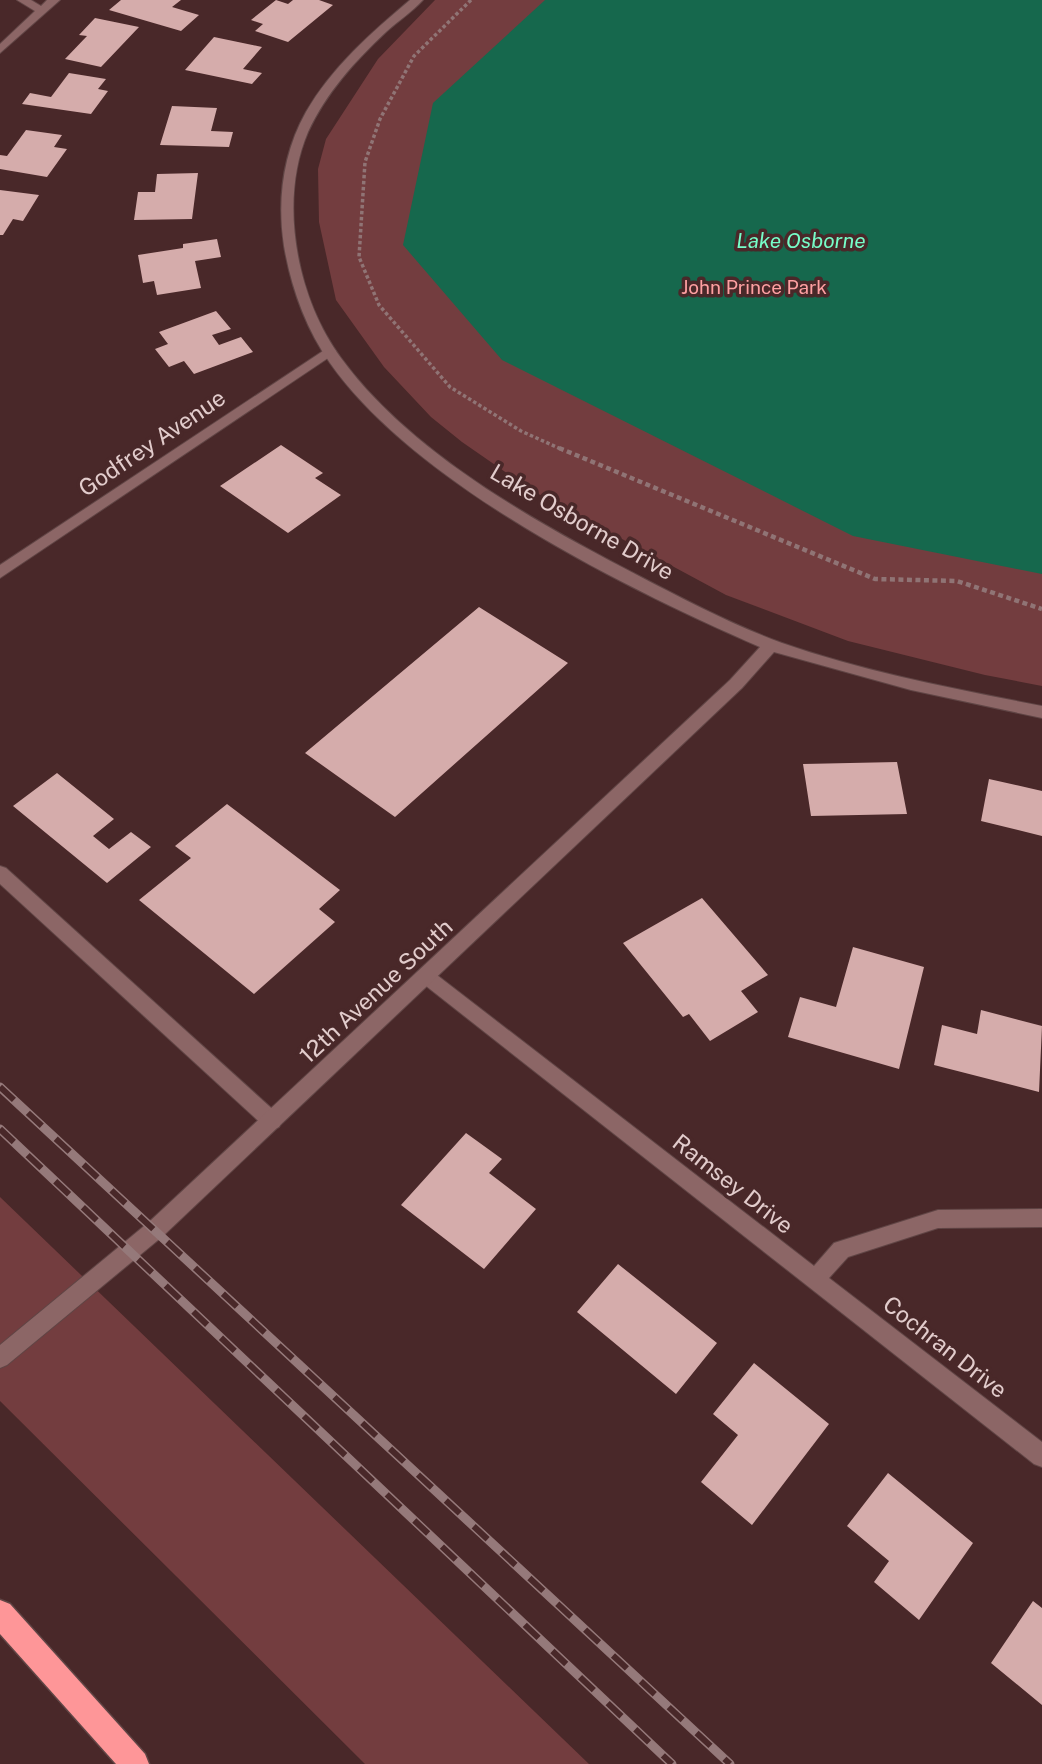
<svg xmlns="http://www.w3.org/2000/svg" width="1042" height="1764" font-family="'Public Sans',sans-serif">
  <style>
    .green { fill: #733d3f }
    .water { fill: #16684d }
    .building { fill: #d5acab }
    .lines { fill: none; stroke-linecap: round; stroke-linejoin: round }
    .service-casing { stroke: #604545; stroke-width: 2 }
    .minor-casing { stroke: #604545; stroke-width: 2 }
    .tertiary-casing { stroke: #604545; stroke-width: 2 }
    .motorway-casing { stroke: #604545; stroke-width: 3 }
    .path-far1 { stroke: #907475; stroke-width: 3.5; stroke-dasharray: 3.5 2.5; stroke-linecap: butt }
    .path { stroke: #907475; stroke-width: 4.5; stroke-dasharray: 5 3.5; stroke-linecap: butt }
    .service { fill: #8c6666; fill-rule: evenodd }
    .minor { fill: #8c6666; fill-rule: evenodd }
    .tertiary { fill: #8c6666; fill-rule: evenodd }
    .motorway { fill: #fe9698; fill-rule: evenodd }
    .rail-casing { stroke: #95797a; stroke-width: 9 }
    .rail { stroke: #492829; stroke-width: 6; stroke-dasharray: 19; stroke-linecap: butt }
    .labels { text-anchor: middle; stroke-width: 7; stroke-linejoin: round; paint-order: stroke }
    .far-park-label { font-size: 19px; fill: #fea0a2; stroke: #492829 }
    .far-water-label { font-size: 21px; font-style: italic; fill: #76fdc8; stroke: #492829 }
    .street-label { font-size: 23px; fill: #e2cccc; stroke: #492829 }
  </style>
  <rect width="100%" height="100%" fill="#492829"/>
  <!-- green -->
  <path class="green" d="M 435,0 L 1042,0 L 1042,686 L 985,675 L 848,641 L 726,595 L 533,491 L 462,442 L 431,417 L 384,367 L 336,300 L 319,222 L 318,169 L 326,139 L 378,59 Z
    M 0,1197 L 589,1764 L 365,1764 L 0,1401 Z"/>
  <!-- water -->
  <path class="water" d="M 545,0 L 1042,0 L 1042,574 L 853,536 L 502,360 L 403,245 L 433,103 Z"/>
  <!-- building -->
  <path class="building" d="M 121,0 L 181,0 L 172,7 L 199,15 L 181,31 L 109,10 Z
    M 276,0 L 288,4 L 293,0 L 319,0 L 333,5 L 288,42 L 255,31 L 263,24 L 251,20 Z
    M 95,18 L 139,27 L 101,67 L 65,59 L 87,36 L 79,35 Z
    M 214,37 L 262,47 L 243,69 L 262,73 L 252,84 L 185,70 Z
    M 69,73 L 106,79 L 98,89 L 108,91 L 91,114 L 22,104 L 30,93 L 51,97 Z
    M 172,106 L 217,108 L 211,131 L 233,132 L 229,147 L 160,145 Z
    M 26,130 L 62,135 L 54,147 L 67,149 L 47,177 L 0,169 L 0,155 L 7,156 Z
    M 198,173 L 192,219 L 134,220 L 138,192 L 155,192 L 157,174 Z
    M 0,190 L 39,195 L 23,221 L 13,219 L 3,235 L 0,235 Z
    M 217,239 L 221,257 L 195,261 L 201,288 L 157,295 L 154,281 L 143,283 L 138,255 L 183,248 L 183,244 Z
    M 216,311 L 231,329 L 212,335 L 219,345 L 241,337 L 253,352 L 194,374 L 184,361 L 169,367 L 155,349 L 168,344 L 159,332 Z
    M 281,445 L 323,473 L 315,478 L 341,495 L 288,533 L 220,486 Z
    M 479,607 L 568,663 L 395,817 L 305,753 Z
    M 897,762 L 907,814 L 811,816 L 803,764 Z
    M 57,773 L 114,819 L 93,836 L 109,849 L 131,832 L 151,847 L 107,883 L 13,806 Z
    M 989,779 L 1042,791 L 1042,836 L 981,821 Z
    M 227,804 L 340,890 L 319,909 L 335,922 L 254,994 L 139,900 L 191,858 L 175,846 Z
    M 702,898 L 768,975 L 741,991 L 758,1012 L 710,1041 L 689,1014 L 683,1017 L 623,943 Z
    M 853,947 L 924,967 L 899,1069 L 788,1037 L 800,997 L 836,1007 Z
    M 981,1010 L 1042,1026 L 1039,1092 L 934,1065 L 942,1025 L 977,1034 Z
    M 466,1133 L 502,1159 L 489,1173 L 536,1209 L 484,1269 L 401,1205 Z
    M 618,1264 L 717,1343 L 676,1394 L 577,1312 Z
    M 754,1363 L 829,1424 L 752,1525 L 701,1482 L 738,1435 L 713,1414 Z
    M 888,1473 L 973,1543 L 919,1620 L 874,1582 L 889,1561 L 847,1526 Z
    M 1033,1601 L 1042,1608 L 1042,1705 L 991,1663 Z"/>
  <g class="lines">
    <defs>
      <path id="service" d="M 0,866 L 6,868 L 279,1115 L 282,1121 L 279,1127 L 272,1130 L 265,1127 L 0,884 Z"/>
      <path id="minor" d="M 17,0 L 31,0 L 41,6 L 47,0 L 60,0 L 0,53 L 0,44 L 35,11 Z
        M 329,347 L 336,351 L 334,354 L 0,578 L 0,565 Z
        M 427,969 L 433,972 L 814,1266 L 834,1243 L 938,1210 L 1042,1209 L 1042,1227 L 938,1228 L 848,1257 L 829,1278 L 1042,1442 L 1042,1467 L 1034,1464 L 421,982 L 418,977 L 421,972 Z"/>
      <path id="tertiary" d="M 410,0 L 423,0 C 412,12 398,21 386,32 C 355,61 326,93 308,132 C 278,202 297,298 341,358 C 410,453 537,523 639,576 C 685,600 733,625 782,643 C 865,672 955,689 1042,706 L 1042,718 L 911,690 L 774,652 L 742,688 L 163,1236 L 7,1365 L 0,1368 L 0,1345 L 149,1222 L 730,680 L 760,647 C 626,589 415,484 330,363 C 306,329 291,287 284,246 C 277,200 283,153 306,112 C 332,67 371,33 410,0 Z"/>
      <path id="motorway" d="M 0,1600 L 10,1604 L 145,1754 L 149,1764 L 116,1764 L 0,1634 Z"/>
    </defs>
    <!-- service casing -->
    <use href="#service" class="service-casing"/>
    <!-- minor casing -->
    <use href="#minor" class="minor-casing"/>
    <!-- tertiary casing -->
    <use href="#tertiary" class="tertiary-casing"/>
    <!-- motorway casing -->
    <use href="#motorway" class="motorway-casing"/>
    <!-- path-far1 -->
    <path class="path-far1" d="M 471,0 L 414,56 L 380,119 L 365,162 L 359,257 L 379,305 L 450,387 L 521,431 L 563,450"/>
    <!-- path -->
    <path class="path" d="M 559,448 L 875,579 L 957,581 L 1042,609"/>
    <!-- service -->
    <use href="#service" class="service"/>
    <!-- minor -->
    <use href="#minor" class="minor"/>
    <!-- tertiary -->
    <use href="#tertiary" class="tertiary"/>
    <!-- motorway -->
    <use href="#motorway" class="motorway"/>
    <defs>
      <path id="rail" d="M 0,1087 L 730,1764
        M 0,1129 L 672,1764"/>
    </defs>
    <!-- rail casing -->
    <use href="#rail" class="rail-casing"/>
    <!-- rail -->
    <use href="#rail" class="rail"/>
  </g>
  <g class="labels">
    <!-- far-park labels -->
    <g class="far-park-label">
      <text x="754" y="294">John Prince Park</text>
    </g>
    <!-- far-water labels -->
    <g class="far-water-label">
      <text x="801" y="248">Lake Osborne</text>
    </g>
    <!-- street labels -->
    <g class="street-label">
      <text transform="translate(152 443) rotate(-34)" y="8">Godfrey Avenue</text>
      <text transform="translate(582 522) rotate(30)" y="8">Lake Osborne Drive</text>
      <text transform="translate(376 991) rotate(-43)" y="8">12th Avenue South</text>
      <text transform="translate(733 1184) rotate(38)" y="8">Ramsey Drive</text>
      <text transform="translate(945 1347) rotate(38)" y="8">Cochran Drive</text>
    </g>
  </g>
</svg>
